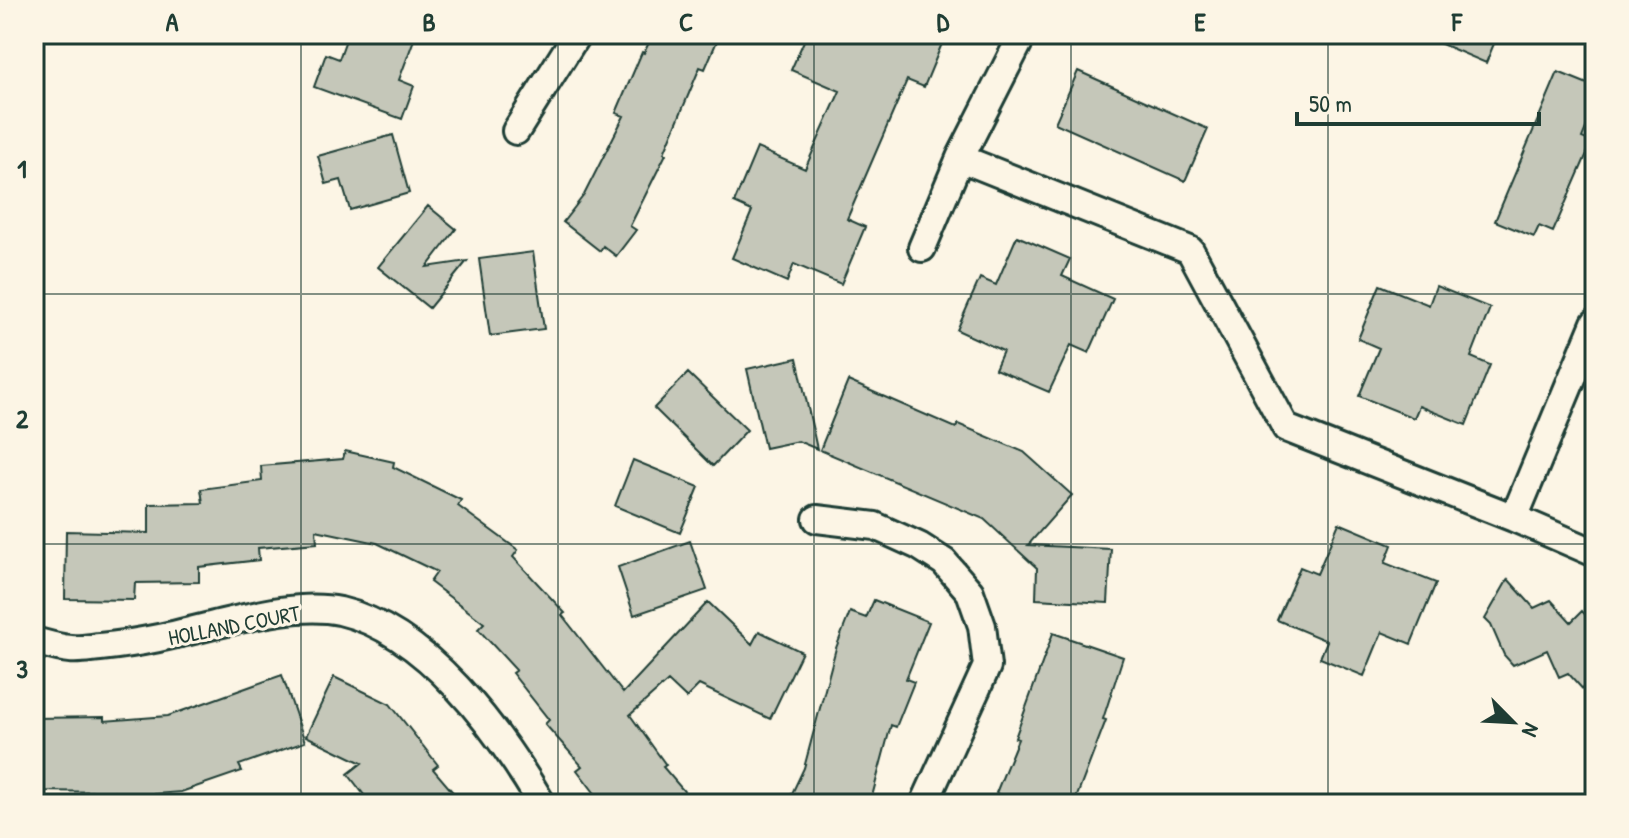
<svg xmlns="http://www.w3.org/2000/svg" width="1629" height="838" font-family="'Patrick Hand',sans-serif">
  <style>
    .building { fill: #c5c7b9; stroke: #1f3d34; stroke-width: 2 }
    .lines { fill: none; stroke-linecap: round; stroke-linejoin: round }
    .minor-casing { stroke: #1f3d34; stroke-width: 32 }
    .minor { stroke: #fcf5e5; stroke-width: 26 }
    .grid { fill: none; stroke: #1f3d34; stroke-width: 2; stroke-opacity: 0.55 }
    .labels { text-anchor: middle; stroke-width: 6; stroke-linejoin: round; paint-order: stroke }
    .street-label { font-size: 22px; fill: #1f3d34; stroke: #fcf5e5 }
    .neatline { fill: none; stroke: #1f3d34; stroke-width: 3 }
    .grid-label { font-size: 26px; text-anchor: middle; font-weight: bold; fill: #1f3d34 }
  </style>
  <rect width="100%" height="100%" fill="#fcf5e5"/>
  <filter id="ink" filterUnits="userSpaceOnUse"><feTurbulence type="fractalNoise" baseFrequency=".0125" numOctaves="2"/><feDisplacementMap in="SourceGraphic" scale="16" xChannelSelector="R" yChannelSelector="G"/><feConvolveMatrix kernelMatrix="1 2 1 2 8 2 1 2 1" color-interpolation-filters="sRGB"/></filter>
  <g filter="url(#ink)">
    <!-- building -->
    <path class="building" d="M 348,34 L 416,34 L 399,80 L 414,86 L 402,119 L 314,87 L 326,54 L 339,59 Z
      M 653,34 L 720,34 L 705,69 L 700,67 L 664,153 L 666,154 L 630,226 L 636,230 L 616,256 L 603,246 L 600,251 L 563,222 L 584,195 L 624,116 L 616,113 L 642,52 L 644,53 Z
      M 807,34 L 946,34 L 924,87 L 907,80 L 847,219 L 865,227 L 841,284 L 794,264 L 787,282 L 732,258 L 752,211 L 734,203 L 757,148 L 805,169 L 840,91 L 791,70 Z
      M 1418,34 L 1498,34 L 1486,63 Z
      M 1078,71 L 1208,129 L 1185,181 L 1055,123 Z
      M 1558,72 L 1595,87 L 1595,106 L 1582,138 L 1592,142 L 1553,232 L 1539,226 L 1534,237 L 1495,221 Z
      M 393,135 L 409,193 L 350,210 L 341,180 L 326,184 L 318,156 Z
      M 428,206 L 456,229 L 427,267 L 467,261 L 429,308 L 378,267 Z
      M 1017,236 L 1070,259 L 1062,276 L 1113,299 L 1089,353 L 1071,345 L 1049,392 L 995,369 L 1003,351 L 957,330 L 980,278 L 996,285 Z
      M 533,252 L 544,329 L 490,336 L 479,259 Z
      M 1380,285 L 1429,305 L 1436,286 L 1490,308 L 1471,357 L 1490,365 L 1466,425 L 1419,406 L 1414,418 L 1359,396 L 1379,348 L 1358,339 Z
      M 797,358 L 817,449 L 798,441 L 765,448 L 747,369 Z
      M 688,373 L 747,430 L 713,466 L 654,408 Z
      M 848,381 L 956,428 L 958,424 L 1024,452 L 1072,495 L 1028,545 L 1111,549 L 1108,603 L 1036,599 L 1037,568 L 984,519 L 820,450 Z
      M 345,451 L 394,462 L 393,467 L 461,500 L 458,506 L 518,550 L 513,557 L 565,613 L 562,615 L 623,693 L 708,602 L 752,644 L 759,631 L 802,652 L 770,719 L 699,685 L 686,698 L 668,681 L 630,715 L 666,765 L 663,767 L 695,804 L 603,804 L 577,770 L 582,766 L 545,724 L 549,720 L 512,673 L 516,670 L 478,629 L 484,623 L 430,582 L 437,572 L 377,543 L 316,530 L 317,543 L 258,548 L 259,560 L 199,567 L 199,582 L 135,583 L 134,600 L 65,599 L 66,531 L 149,533 L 149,504 L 203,503 L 201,489 L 262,481 L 261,466 L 343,459 Z
      M 633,460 L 699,487 L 680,533 L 615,506 Z
      M 1339,523 L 1392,545 L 1385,563 L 1436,583 L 1411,644 L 1382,632 L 1364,676 L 1320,658 L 1327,641 L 1277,620 L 1300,567 L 1317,574 Z
      M 690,541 L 707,590 L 634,615 L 618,567 Z
      M 1508,579 L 1534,608 L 1551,600 L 1571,622 L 1582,611 L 1595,625 L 1595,703 L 1568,673 L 1559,677 L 1547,650 L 1513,665 L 1504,655 L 1491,625 L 1485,619 Z
      M 874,600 L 929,622 L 906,679 L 914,682 L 896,727 L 891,725 L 870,804 L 787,804 L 804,768 L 836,648 L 850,612 L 866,618 Z
      M 1053,633 L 1123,657 L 1103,719 L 1106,720 L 1074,804 L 994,804 L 998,794 L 996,793 L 1018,739 L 1015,738 Z
      M 282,675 L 305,742 L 239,765 L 242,771 L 181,792 L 117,797 L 117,792 L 34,791 L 34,718 L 104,717 L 104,721 L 168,716 Z
      M 334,677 L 390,704 L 438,765 L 433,769 L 463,804 L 371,804 L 348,774 L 362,763 L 306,736 Z"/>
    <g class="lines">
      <defs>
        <path id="minor" d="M 516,131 L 577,34
          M 960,158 L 1190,250 L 1286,428 L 1514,518 L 1595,553
          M 922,248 L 960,158 L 1023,34
          M 1514,518 L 1595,323
          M 817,519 L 875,526 L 919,546 L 944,562 L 970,592 L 982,626 L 987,666 L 924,804
          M 34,641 C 46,644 58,648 70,649 C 79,650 90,648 100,647 C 141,643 174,635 214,625 C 252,616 301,603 340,611 C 427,631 499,731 542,804"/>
      </defs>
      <!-- minor casing -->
      <use href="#minor" class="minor-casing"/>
      <!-- minor -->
      <use href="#minor" class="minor"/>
    </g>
  </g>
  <!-- grid -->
  <path class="grid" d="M 301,34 L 301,804M 558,34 L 558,804M 814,34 L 814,804M 1071,34 L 1071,804M 1328,34 L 1328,804M 34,294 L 1595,294M 34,544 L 1595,544"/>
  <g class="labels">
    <!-- street labels -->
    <g class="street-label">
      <text transform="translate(234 625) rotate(-11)" y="8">HOLLAND COURT</text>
    </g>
  </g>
  <!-- margin -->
  <rect width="1629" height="838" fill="none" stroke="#fcf5e5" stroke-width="88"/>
  <!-- north arrow -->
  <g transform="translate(1513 722) rotate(114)" stroke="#fcf5e5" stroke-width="6" paint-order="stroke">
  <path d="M0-6L14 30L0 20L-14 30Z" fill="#1f3d34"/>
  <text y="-12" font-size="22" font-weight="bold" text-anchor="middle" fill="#1f3d34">N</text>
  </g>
  <!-- scale -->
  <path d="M1297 112v12h242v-12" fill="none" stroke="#1f3d34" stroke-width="4"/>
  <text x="1309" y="112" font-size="24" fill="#1f3d34" stroke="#fcf5e5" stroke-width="6" paint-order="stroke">50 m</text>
  <rect x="44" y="44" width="1541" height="750" class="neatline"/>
  <g class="grid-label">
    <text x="172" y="31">A</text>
    <text x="429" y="31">B</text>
    <text x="686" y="31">C</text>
    <text x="943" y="31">D</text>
    <text x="1200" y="31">E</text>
    <text x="1457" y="31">F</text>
    <text x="22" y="178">1</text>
    <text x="22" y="428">2</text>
    <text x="22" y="678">3</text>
  </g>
</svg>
